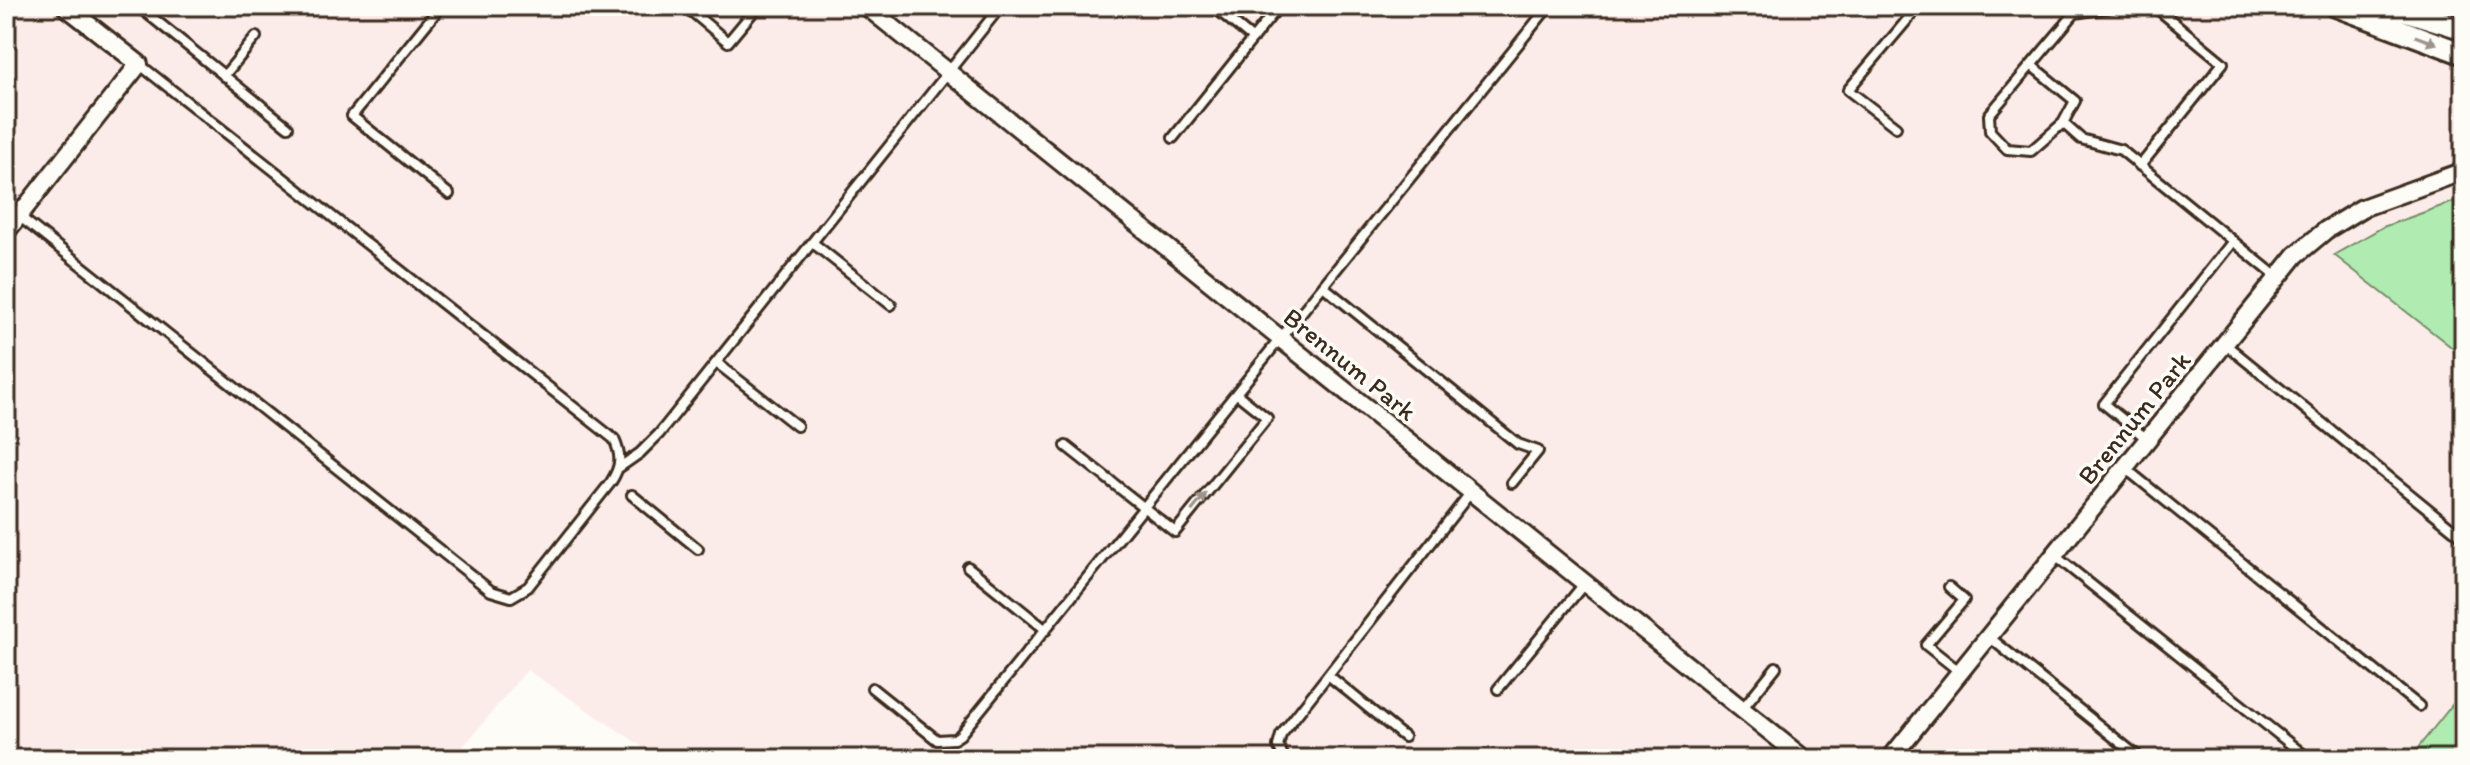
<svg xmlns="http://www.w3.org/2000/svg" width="2470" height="765" font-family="Itim,sans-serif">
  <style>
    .built { fill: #fcece9 }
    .green { fill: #b0ecb1; stroke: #768b68; stroke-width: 2 }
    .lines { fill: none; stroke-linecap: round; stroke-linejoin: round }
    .service-casing { stroke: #3b2a1e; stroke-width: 14 }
    .minor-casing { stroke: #3b2a1e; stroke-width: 22 }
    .tertiary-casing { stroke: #3b2a1e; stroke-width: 26 }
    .service { stroke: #fdfcf7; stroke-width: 8 }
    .minor { stroke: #fdfcf7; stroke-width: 16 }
    .tertiary { stroke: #fdfcf7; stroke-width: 20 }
    .oneway { fill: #9c938a }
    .labels { text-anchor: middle; stroke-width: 7; stroke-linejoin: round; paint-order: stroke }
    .street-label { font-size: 26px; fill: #3b2a1e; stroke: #fdfcf7 }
  </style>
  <rect width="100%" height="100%" fill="#fdfcf7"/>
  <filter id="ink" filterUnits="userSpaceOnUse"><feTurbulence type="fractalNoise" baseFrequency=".0125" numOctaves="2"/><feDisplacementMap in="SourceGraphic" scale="16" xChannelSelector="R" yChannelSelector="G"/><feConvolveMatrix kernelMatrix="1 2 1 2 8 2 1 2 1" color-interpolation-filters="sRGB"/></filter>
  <g filter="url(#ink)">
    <!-- built -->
    <path class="built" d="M 6,6 L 2464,6 L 2464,759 L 661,759 L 527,670 L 453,759 L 6,759 Z"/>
    <!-- green -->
    <path class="green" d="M 2464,198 L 2464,357 L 2334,255 L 2383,227 Z
      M 2464,690 L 2464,759 L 2409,759 Z"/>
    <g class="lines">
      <defs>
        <path id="service" d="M 138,6 L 288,127
          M 441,6 L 352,116 L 449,194
          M 685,6 L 728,42 L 758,6
          M 1213,6 L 1253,39
          M 2031,65 L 2075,101 L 2063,123 L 2081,139 L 2121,150 L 2277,277
          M 224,76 L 256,37
          M 2063,123 L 2031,151 L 2007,149 L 1990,131 L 1989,115 L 2075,13 L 2120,6
          M 1896,127 L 1848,90 L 1919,6
          M 1173,138 L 1279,6
          M 2140,166 L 2223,63 L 2154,6
          M 19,216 L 491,591 L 511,597 L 528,587 L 611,482 C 621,466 622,457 614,439 L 139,64
          M 813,243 L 891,305
          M 1323,286 L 1518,444 L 1538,451 L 1512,483
          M 2225,344 L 2464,538
          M 717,363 L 797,426
          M 2147,439 L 2104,404 L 2233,241
          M 1066,446 L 1175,532 L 1267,418 L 1237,394
          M 620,467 L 640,453 L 659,434 L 1001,6
          M 2125,468 L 2419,706
          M 632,495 L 698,549
          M 2054,555 L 2309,759
          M 968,567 L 1046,630
          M 1949,587 L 1964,600 L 1926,645 L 1960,672
          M 1989,637 L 2141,759
          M 1328,675 L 1404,737
          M 872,688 L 937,740 L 954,739 L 960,735 L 1549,6
          M 1498,689 L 1584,584
          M 1742,709 L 1776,667
          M 1285,759 L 1278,746 L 1281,735 L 1471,492"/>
        <path id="minor" d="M 866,6 L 1804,759
          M 6,232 L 139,64 L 65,6
          M 1890,759 L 2296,255 L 2326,230 L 2362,208 L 2464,171"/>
        <path id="tertiary" d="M 2336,6 L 2464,54
          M 2390,6 L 2464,29"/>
      </defs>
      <!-- service casing -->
      <use href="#service" class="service-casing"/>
      <!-- minor casing -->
      <use href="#minor" class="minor-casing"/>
      <!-- tertiary casing -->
      <use href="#tertiary" class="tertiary-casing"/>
      <!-- service -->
      <use href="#service" class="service"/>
      <!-- minor -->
      <use href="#minor" class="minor"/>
      <!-- tertiary -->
      <use href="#tertiary" class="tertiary"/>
    </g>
    <!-- one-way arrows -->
    <defs><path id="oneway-solid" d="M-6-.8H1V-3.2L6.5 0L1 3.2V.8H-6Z" transform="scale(2)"/></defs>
    <g class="oneway">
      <use href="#oneway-solid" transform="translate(2426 40) rotate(20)"/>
      <use href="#oneway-solid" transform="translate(1199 502) rotate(-51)"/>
    </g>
  </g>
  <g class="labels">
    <!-- street labels -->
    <g class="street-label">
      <text transform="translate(1350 364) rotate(39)" y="9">Brennum Park</text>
      <text transform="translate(2134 418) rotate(-51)" y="9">Brennum Park</text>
    </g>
  </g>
  <!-- margin -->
  <rect width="2470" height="765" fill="none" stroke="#fdfcf7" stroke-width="32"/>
  <rect x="16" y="16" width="2438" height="733" fill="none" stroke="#3b2a1e" stroke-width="3" filter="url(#ink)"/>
</svg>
